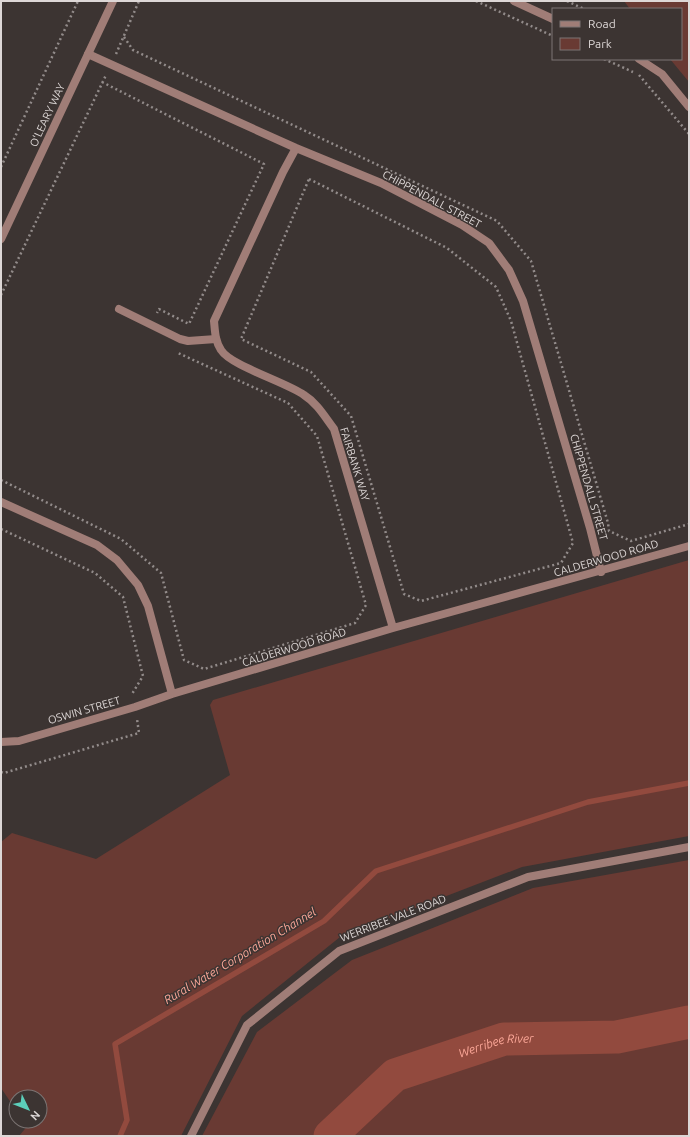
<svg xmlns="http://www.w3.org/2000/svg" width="690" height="1137" font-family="Ubuntu,sans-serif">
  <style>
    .green { fill: #693a33 }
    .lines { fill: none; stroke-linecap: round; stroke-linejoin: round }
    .stream { stroke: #924a3e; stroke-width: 5.5 }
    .river { stroke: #924a3e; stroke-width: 33 }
    .path { stroke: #928b8a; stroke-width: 2.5; stroke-dasharray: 2 3; stroke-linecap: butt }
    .service { stroke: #a07d77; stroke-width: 8 }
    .minor { stroke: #a07d77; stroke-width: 8 }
    .tertiary { stroke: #a07d77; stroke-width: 8 }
    .labels { text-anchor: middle; stroke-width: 3; stroke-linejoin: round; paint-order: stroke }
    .street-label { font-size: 11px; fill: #ddd7d6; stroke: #3c3432 }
    .water-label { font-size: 12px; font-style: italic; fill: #fca798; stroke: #3c3432 }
  </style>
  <rect width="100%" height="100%" fill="#3c3432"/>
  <!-- green -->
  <path class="green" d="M 624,1 L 689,1 L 689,82 L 670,59 L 681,59 L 681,9 L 630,9 Z
    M 689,560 L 689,836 L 522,867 L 340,937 L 242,1016 L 181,1136 L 19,1136 L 29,1124 L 26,1121 L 40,1121 L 40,1097 L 16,1097 L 16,1110 L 1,1088 L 1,842 L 12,833 L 96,859 L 230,775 L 210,705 L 213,700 Z
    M 689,860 L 689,1136 L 202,1136 L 257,1032 L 352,960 L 533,888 Z"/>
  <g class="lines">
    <!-- stream -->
    <path class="stream" d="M 120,1136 L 127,1120 L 115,1044 L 324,921 L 376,871 L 588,802 L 689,783"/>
    <!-- river -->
    <path class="river" id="s1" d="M 330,1136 L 395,1075 L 504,1039 L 617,1037 L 689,1022"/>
    <!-- path -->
    <path class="path" d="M 476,1 L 553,36
      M 567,1 L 584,9
      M 124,37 L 133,50 L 497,221 L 531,261 L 608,523 L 609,531 L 631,541 L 689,524
      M 116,54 L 139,1
      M 604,59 L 633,72
      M 639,75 L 689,134
      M 102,82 L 264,164 L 189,324 L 159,309 L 157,313
      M 1,167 L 78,1
      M 309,179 L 447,248 L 496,287 L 511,321 L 573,543 L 561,563 L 421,601 L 404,594 L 351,416 L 311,372 L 241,339 Z
      M 1,295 L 106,75
      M 1,480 L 121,539 L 161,573 L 184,660 L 204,669 L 355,623 L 366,605 L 317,436 L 288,403 L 178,353
      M 1,529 L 95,573 L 123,597 L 143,676 L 132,694
      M 1,772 L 4,773 L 139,733 L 137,719"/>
    <!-- service -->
    <path class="service" d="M 119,309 L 180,339 L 188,341 L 216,339"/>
    <!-- minor -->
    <path class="minor" d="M 514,1 L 553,19
      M 88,54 L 296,148 L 381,183 L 462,225 L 489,243 L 509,270 L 523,301 L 590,528 L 601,572
      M 639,59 L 662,74 L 689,107
      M 296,148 L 283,172 L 214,321 C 215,331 215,341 221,350 C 231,366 286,382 304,395 C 317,403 325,417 334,429 L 393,628
      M 1,502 L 97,545 L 117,560 L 138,585 L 148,606 L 172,694 L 393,628 L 689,546
      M 1,742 L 19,741 L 135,707 L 172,694
      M 191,1136 L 247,1025 L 339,951 L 528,877 L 689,847"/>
    <!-- tertiary -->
    <path class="tertiary" d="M 1,239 L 113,1"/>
  </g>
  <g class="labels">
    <!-- street labels -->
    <g class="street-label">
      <text transform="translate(47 115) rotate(-65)" y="4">O'LEARY WAY</text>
      <text transform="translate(432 199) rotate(28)" y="4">CHIPPENDALL STREET</text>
      <text transform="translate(355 464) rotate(73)" y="4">FAIRBANK WAY</text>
      <text transform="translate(589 487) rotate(74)" y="4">CHIPPENDALL STREET</text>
      <text transform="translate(606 558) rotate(-16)" y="4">CALDERWOOD ROAD</text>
      <text transform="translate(294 647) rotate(-17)" y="4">CALDERWOOD ROAD</text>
      <text transform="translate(84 710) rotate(-16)" y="4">OSWIN STREET</text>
      <text transform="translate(393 918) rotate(-21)" y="4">WERRIBEE VALE ROAD</text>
    </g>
    <!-- water labels -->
    <g class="water-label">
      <text transform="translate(240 956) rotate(-31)" y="4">Rural Water Corporation Channel</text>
      <text dy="4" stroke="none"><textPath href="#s1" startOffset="195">Werribee River</textPath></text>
    </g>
  </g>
  <!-- border -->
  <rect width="690" height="1137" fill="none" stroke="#ddd7d6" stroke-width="4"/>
  <!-- legend -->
  <rect x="552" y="8" width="130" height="52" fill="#3c3432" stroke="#7c7574"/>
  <rect x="560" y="21" width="20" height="6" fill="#a07d77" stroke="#7c7574"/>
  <text x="588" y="28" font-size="12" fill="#ddd7d6">Road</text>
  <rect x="560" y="38" width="20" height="12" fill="#693a33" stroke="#7c7574"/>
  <text x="588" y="48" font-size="12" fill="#ddd7d6">Park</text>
  <!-- north arrow -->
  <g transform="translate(28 1109) rotate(133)"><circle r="19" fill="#3c3432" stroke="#7c7574"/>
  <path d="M0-3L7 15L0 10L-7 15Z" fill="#5cceba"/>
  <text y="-6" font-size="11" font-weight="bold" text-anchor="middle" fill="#ddd7d6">N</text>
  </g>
</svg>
